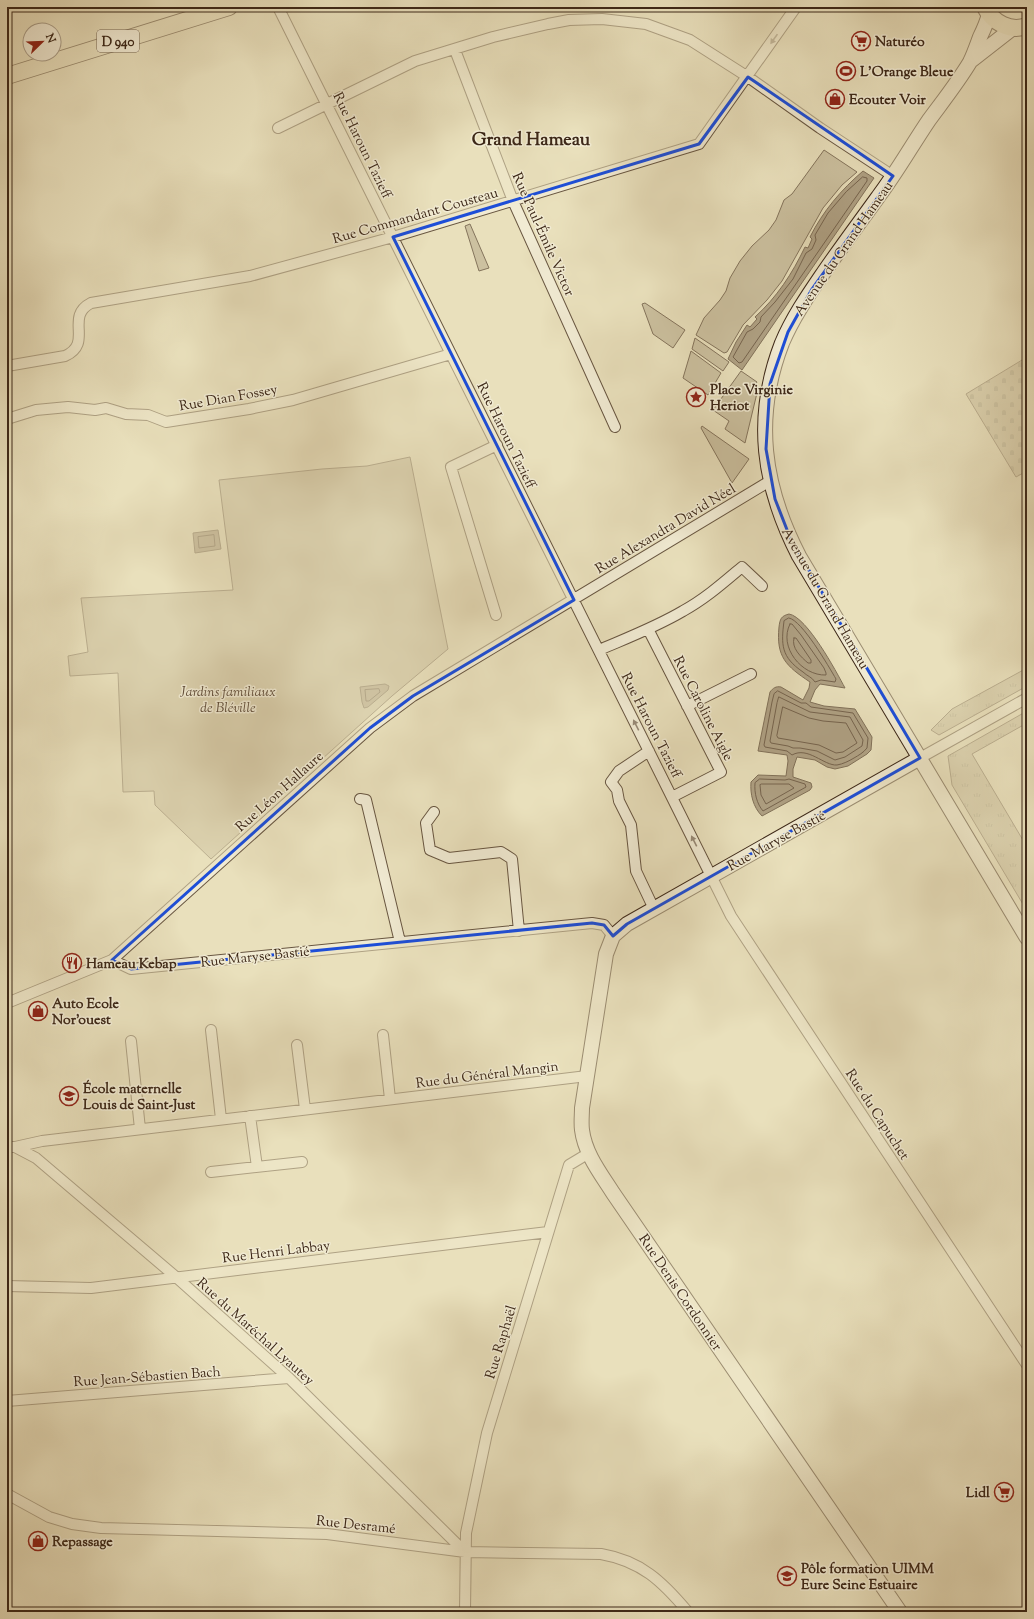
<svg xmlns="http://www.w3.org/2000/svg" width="1034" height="1619" font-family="'Sorts Mill Goudy',serif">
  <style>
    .grass { fill: url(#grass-tufts); stroke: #84745c }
    .cemetery { fill: url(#cemetery-stones); stroke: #84745c }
    .green { fill: #ccc1a0; stroke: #84745c }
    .water { fill: #afa184; stroke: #817159 }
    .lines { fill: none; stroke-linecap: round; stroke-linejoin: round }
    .shore { stroke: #76644e; stroke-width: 1 }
    .street-casing { stroke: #685641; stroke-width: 12 }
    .secondary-casing { stroke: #3d2818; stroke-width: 16 }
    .primary-casing { stroke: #3d2818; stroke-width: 18 }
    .street { stroke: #f1ebd3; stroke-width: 10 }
    .secondary { stroke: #f1ebd3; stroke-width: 14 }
    .primary { stroke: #e9e0bc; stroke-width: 16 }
    .oneway { fill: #978a76 }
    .marked { fill: none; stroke: #1d4ed8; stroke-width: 3; stroke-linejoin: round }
    .labels { text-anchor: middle; stroke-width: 3; stroke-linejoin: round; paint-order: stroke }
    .shield { fill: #f1ebd3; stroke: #736250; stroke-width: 1 }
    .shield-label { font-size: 13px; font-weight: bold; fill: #3d2818 }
    .poi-label { font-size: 14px; font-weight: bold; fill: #3d2818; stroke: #f1ebd3; text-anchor: start }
    .street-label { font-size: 14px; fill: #3d2818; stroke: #f1ebd3 }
    .park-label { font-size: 14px; font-style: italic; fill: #614e3a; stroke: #f1ebd3 }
    .district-label { font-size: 18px; font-weight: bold; fill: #3d2818; stroke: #f1ebd3 }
  </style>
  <defs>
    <pattern id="grass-tufts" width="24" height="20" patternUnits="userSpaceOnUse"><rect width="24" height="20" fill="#ccc1a0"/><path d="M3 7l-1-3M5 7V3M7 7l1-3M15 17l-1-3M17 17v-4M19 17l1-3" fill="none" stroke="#b0a689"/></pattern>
    <pattern id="cemetery-stones" width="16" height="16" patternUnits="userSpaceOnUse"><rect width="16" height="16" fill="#ccc1a0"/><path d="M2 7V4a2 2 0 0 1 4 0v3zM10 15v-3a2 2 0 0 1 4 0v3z" fill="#b0a689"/></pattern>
  </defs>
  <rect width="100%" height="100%" fill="#e9e0bc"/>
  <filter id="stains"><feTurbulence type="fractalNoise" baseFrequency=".005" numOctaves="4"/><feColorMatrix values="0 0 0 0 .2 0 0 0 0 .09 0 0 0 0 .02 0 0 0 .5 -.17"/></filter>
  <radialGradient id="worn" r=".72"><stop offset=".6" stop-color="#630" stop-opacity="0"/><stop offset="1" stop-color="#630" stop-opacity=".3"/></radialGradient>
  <!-- grass -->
  <path class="grass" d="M 1027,668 L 1027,686 L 939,735 L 931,730 L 952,709 Z
    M 1027,711 L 1027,723 L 972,754 L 1027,847 L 1027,911 L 952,785 L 948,756 Z"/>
  <!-- cemetery -->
  <path class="cemetery" d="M 1027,357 L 1027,471 L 1016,477 L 966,394 Z"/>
  <!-- green -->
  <path class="green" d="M 824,150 L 857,172 L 842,185 L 823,208 L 782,281 L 767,300 L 743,325 L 727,352 L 724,353 L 696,335 L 704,318 L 720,300 L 726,291 L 730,278 L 740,261 L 752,246 L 769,230 L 776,220 L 784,200 L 792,194 Z
    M 470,224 L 489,268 L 479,271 L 465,226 Z
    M 645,303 L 685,330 L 673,348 L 653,334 L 642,304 Z
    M 695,338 L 729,362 L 723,371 L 692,349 Z
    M 691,351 L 721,373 L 708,395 L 683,378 Z
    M 741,371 L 757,382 L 752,389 L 757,393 L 745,443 L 725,429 L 729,421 L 713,410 Z
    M 702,426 L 749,459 L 732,483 L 701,428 Z
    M 410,457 L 448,649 L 392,696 L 211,859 L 155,805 L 154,791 L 123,792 L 118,673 L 70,676 L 68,656 L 88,652 L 81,598 L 233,590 L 219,480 L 322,469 L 367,466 Z"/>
  <!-- water -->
  <path class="water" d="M 863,171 L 874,178 L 742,370 L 728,359 L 736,342 L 747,325 L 750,327 L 757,319 L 755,317 C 777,297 792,274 805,247 L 808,248 L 812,239 L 810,237 C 823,211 841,190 863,171 Z
    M 218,530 L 221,549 L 195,553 L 193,533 Z
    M 789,614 C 807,617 836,671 845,688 L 820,684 L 815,690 L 810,702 L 824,706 L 855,709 L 872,737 L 871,750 L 867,754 L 848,766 L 835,769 L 827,767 L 815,760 L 797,757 L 793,769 L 793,777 L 811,783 L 812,787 L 810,790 L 762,816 C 753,807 750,794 751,782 L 758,775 L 786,776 L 788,761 L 787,755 L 758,751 L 770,692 C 773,688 776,686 781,687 L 803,700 L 809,688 L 810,682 C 786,666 776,657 779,627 C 780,619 781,616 789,614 Z
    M 385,684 L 389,686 L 388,690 L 368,707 L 364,708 L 362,702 L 360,687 Z"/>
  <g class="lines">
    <!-- shore -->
    <path class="shore" d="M 863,177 L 867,178 L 867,181 L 742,362 L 739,363 L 733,357 L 747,332 L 753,329 L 760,322 L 761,317 L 775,302 L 793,279 L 806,253 L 812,249 L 816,240 L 815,235 L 828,213 L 846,192 Z
      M 214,535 L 215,546 L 199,548 L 198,537 Z
      M 789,618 C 802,620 829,667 836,679 L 835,682 L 821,680 L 815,682 C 812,677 807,676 803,672 C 781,657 781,645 784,621 Z
      M 790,624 L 792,624 L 801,635 L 824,668 L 826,673 L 826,675 C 802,676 778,647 790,624 Z
      M 794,638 L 796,638 L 811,660 L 811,663 L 808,663 C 801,657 791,648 794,638 Z
      M 379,689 L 380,692 L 369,701 L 366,701 L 365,690 Z
      M 778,691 L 801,703 L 806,703 L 811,707 L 853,713 L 868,738 L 867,748 C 863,753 859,755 854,758 C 849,761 843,764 837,765 C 824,766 808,746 792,755 L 787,751 L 765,747 L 764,745 L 772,702 L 774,694 Z
      M 779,697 L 810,712 L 850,717 L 863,740 L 862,746 L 845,757 L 835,760 L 817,751 L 800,748 L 793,748 L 788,746 L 771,743 L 770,741 L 777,703 Z
      M 783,707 L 809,718 L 823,721 L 846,723 L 857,743 L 843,752 L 836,753 L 819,745 L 778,738 L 777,736 Z
      M 760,779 L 785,780 L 789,779 L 805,784 L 806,787 L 763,811 C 757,804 754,793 755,783 Z
      M 762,784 L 789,784 L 794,788 L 766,804 L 761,795 L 760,785 Z"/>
    <defs>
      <path id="street" d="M 278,7 L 731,916 L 1027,1365
        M 455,50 L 513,201 L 615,427
        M 278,128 L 415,61 L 493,37 L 548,24 L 569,20 L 602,19 L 646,24 L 690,40 L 748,77 L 820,128 L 893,176
        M 7,366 L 65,356 C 94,343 64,317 91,303 L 250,276 L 393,237 L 699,144 L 796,7
        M 7,419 L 36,410 L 68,407 L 95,410 L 106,408 L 126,414 L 148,415 L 166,422 L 249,409 L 293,400 L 451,354
        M 496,615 L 451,467 L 497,445
        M 648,629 L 721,772 L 672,797
        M 599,650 C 627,638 656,627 683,611 C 705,599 723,583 742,567 L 762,586
        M 687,706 L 751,674
        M 649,751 L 619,771 L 611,782 L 617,790 L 619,801 L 631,825 L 636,871 L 654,909
        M 920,758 L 1027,698
        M 360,799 L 366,800 L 400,942
        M 434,812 L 426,823 L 430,850 L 449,858 L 501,852 L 512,859 L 519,931
        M 112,960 L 131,969 L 592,923 L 604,925 L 613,936
        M 7,1003 L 112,960 L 370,728 L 413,696 L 770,481
        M 211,1030 L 221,1119
        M 383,1035 L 390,1099
        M 131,1041 L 140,1129
        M 297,1045 L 305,1109
        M 250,1116 L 257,1167
        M 7,1147 L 15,1147 L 42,1141 L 587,1076
        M 15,1147 L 36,1158 L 176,1277 L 289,1378 L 465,1552
        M 211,1172 L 302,1162
        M 7,1286 L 91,1288 L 548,1232
        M 7,1401 L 289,1378
        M 7,1494 L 49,1517 L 72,1524 L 101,1528 L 327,1534 L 465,1552 L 601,1554 C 641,1561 662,1581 688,1612
        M 465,1612 L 466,1533 L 487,1433 L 569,1165 L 589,1153"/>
      <path id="secondary" d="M 989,14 C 987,22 984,29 980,37 C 977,45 974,54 970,62 C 958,82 943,101 929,120 C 912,145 897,172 878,197 C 860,222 842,246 824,272 C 809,294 793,317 782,343 C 753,418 763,486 799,556 L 1027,938
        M 972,60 L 1013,28
        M 900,1612 L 613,1193 C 601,1174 585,1154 582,1130 C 581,1123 582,1115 582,1108 L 606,954 L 613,936 L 627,924 L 920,758"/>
      <path id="primary" d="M 985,7 C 993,23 1010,32 1027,26
        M 7,76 L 229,7"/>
    </defs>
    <!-- street casing -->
    <use href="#street" class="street-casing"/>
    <!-- secondary casing -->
    <use href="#secondary" class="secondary-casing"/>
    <!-- primary casing -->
    <use href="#primary" class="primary-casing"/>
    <!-- street -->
    <use href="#street" class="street"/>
    <!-- secondary -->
    <use href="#secondary" class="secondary"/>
    <!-- primary -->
    <use href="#primary" class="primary"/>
  </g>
  <!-- one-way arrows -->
  <defs><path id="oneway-solid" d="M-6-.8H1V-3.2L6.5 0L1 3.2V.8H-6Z"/></defs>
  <g class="oneway">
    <use href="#oneway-solid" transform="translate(774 39) rotate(125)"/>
    <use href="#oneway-solid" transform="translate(636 725) rotate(-117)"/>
    <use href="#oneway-solid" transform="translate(694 841) rotate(-117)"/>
  </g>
  <!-- marked area -->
  <path d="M0 0H1034V1619H0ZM 748,77 L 893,176 L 812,289 L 788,332 L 770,384 L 766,449 L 775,499 L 791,540 L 920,758 L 627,924 L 613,936 L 604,925 L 592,923 L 131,969 L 112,960 L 370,728 L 413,696 L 574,600 L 393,237 L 699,144 Z" fill="#e9e0bc" fill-opacity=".55" fill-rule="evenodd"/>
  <path class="marked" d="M 748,77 L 893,176 L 812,289 L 788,332 L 770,384 L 766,449 L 775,499 L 791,540 L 920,758 L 627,924 L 613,936 L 604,925 L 592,923 L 131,969 L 112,960 L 370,728 L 413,696 L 574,600 L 393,237 L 699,144 Z"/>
  <!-- icons -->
  <defs>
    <symbol id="supermarket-ring" viewBox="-11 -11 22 22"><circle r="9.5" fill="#f1ebd3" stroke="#8f2418" stroke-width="1.5"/><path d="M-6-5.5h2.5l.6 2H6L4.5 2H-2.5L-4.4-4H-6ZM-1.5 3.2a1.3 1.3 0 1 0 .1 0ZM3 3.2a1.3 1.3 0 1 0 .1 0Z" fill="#8f2418"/></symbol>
    <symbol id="stadium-ring" viewBox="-11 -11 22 22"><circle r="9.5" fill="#f1ebd3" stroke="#8f2418" stroke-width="1.5"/><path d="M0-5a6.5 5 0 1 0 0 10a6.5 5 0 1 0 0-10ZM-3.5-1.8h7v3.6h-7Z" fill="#8f2418"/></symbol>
    <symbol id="shop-ring" viewBox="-11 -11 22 22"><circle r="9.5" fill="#f1ebd3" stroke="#8f2418" stroke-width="1.5"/><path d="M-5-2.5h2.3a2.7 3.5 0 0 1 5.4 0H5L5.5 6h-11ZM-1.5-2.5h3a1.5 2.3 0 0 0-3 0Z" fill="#8f2418"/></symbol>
    <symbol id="sight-ring" viewBox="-11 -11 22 22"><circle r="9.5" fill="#f1ebd3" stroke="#8f2418" stroke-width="1.5"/><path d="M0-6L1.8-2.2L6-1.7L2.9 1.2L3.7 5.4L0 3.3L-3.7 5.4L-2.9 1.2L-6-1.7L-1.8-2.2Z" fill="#8f2418"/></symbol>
    <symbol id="restaurant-ring" viewBox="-11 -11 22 22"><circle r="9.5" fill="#f1ebd3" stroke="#8f2418" stroke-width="1.5"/><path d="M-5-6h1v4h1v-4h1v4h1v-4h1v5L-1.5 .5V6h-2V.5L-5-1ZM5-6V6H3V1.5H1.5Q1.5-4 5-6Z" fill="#8f2418"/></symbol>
    <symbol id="school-ring" viewBox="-11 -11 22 22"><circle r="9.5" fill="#f1ebd3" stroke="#8f2418" stroke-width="1.5"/><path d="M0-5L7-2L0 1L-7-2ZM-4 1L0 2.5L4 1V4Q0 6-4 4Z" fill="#8f2418"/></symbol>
  </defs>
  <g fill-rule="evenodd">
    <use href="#supermarket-ring" x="850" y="30" width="22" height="22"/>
    <use href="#stadium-ring" x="835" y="60" width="22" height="22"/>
    <use href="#shop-ring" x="824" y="88" width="22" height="22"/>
    <use href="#sight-ring" x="685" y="386" width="22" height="22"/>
    <use href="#restaurant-ring" x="61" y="952" width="22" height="22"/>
    <use href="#shop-ring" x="27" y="1000" width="22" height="22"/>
    <use href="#school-ring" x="58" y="1085" width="22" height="22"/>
    <use href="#supermarket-ring" x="993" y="1481" width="22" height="22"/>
    <use href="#shop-ring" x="27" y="1530" width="22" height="22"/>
    <use href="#school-ring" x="776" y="1565" width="22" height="22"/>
  </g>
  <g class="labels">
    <!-- shield labels -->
    <rect class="shield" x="97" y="30" width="42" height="22" rx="3"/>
    <g class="shield-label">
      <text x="118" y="46">D 940</text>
    </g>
    <!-- poi labels -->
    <g class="poi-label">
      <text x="875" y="46">Naturéo</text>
      <text x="860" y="76">L'Orange Bleue</text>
      <text x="849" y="104">Ecouter Voir</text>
      <text x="710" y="394">Place Virginie<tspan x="710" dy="16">Heriot</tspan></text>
      <text x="86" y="968">Hameau Kebap</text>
      <text x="52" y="1008">Auto Ecole<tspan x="52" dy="16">Nor'ouest</tspan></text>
      <text x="83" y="1093">École maternelle<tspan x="83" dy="16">Louis de Saint-Just</tspan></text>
      <text x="990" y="1497" text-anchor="end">Lidl</text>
      <text x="52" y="1546">Repassage</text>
      <text x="801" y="1573">Pôle formation UIMM<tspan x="801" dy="16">Eure Seine Estuaire</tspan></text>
    </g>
    <!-- street labels -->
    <g class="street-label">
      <text transform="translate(363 145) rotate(64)" y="5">Rue Haroun Tazieff</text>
      <text transform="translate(415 215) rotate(-16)" y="5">Rue Commandant Cousteau</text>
      <text transform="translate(544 234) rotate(66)" y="5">Rue Paul-Émile Victor</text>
      <text transform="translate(843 248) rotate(-55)" y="5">Avenue du Grand Hameau</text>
      <text transform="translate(228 397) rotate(-10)" y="5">Rue Dian Fossey</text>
      <text transform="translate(507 435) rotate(64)" y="5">Rue Haroun Tazieff</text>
      <text transform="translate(665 528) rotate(-31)" y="5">Rue Alexandra David Néel</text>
      <text transform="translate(826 598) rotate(60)" y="5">Avenue du Grand Hameau</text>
      <text transform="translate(704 708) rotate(63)" y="5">Rue Caroline Aigle</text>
      <text transform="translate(652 725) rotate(63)" y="5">Rue Haroun Tazieff</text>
      <text transform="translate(279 791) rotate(-42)" y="5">Rue Léon Hallaure</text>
      <text transform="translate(776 840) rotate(-29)" y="5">Rue Maryse Bastié</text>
      <text transform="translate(255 956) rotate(-6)" y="5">Rue Maryse Bastié</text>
      <text transform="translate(487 1074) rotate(-7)" y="5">Rue du Général Mangin</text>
      <text transform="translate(878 1114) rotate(57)" y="5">Rue du Capuchet</text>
      <text transform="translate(276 1251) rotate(-7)" y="5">Rue Henri Labbay</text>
      <text transform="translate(681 1292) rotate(56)" y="5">Rue Denis Cordonnier</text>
      <text transform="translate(256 1331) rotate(42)" y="5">Rue du Maréchal Lyautey</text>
      <text transform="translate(500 1342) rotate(-73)" y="5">Rue Raphaël</text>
      <text transform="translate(147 1376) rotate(-4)" y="5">Rue Jean-Sébastien Bach</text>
      <text transform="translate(356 1524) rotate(6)" y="5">Rue Desramé</text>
    </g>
    <!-- park labels -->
    <g class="park-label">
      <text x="228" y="696">Jardins familiaux<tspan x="228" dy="16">de Bléville</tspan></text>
    </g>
    <!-- district labels -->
    <g class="district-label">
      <text x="531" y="145">Grand Hameau</text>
    </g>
  </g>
  <!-- margin -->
  <rect width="1034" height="1619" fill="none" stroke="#e9e0bc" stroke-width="24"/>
  <rect x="8" y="8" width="1018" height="1603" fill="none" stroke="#3d2818" stroke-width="2"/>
  <rect x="12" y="12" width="1010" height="1595" fill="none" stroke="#3d2818"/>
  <!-- north arrow -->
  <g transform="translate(42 42) rotate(67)"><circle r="19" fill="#f1ebd3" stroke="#a99d88"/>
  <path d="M0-3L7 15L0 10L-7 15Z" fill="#8f2418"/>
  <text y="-6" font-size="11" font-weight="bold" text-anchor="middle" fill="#3d2818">N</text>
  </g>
  <rect width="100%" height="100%" filter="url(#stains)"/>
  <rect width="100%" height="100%" fill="url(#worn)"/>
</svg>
